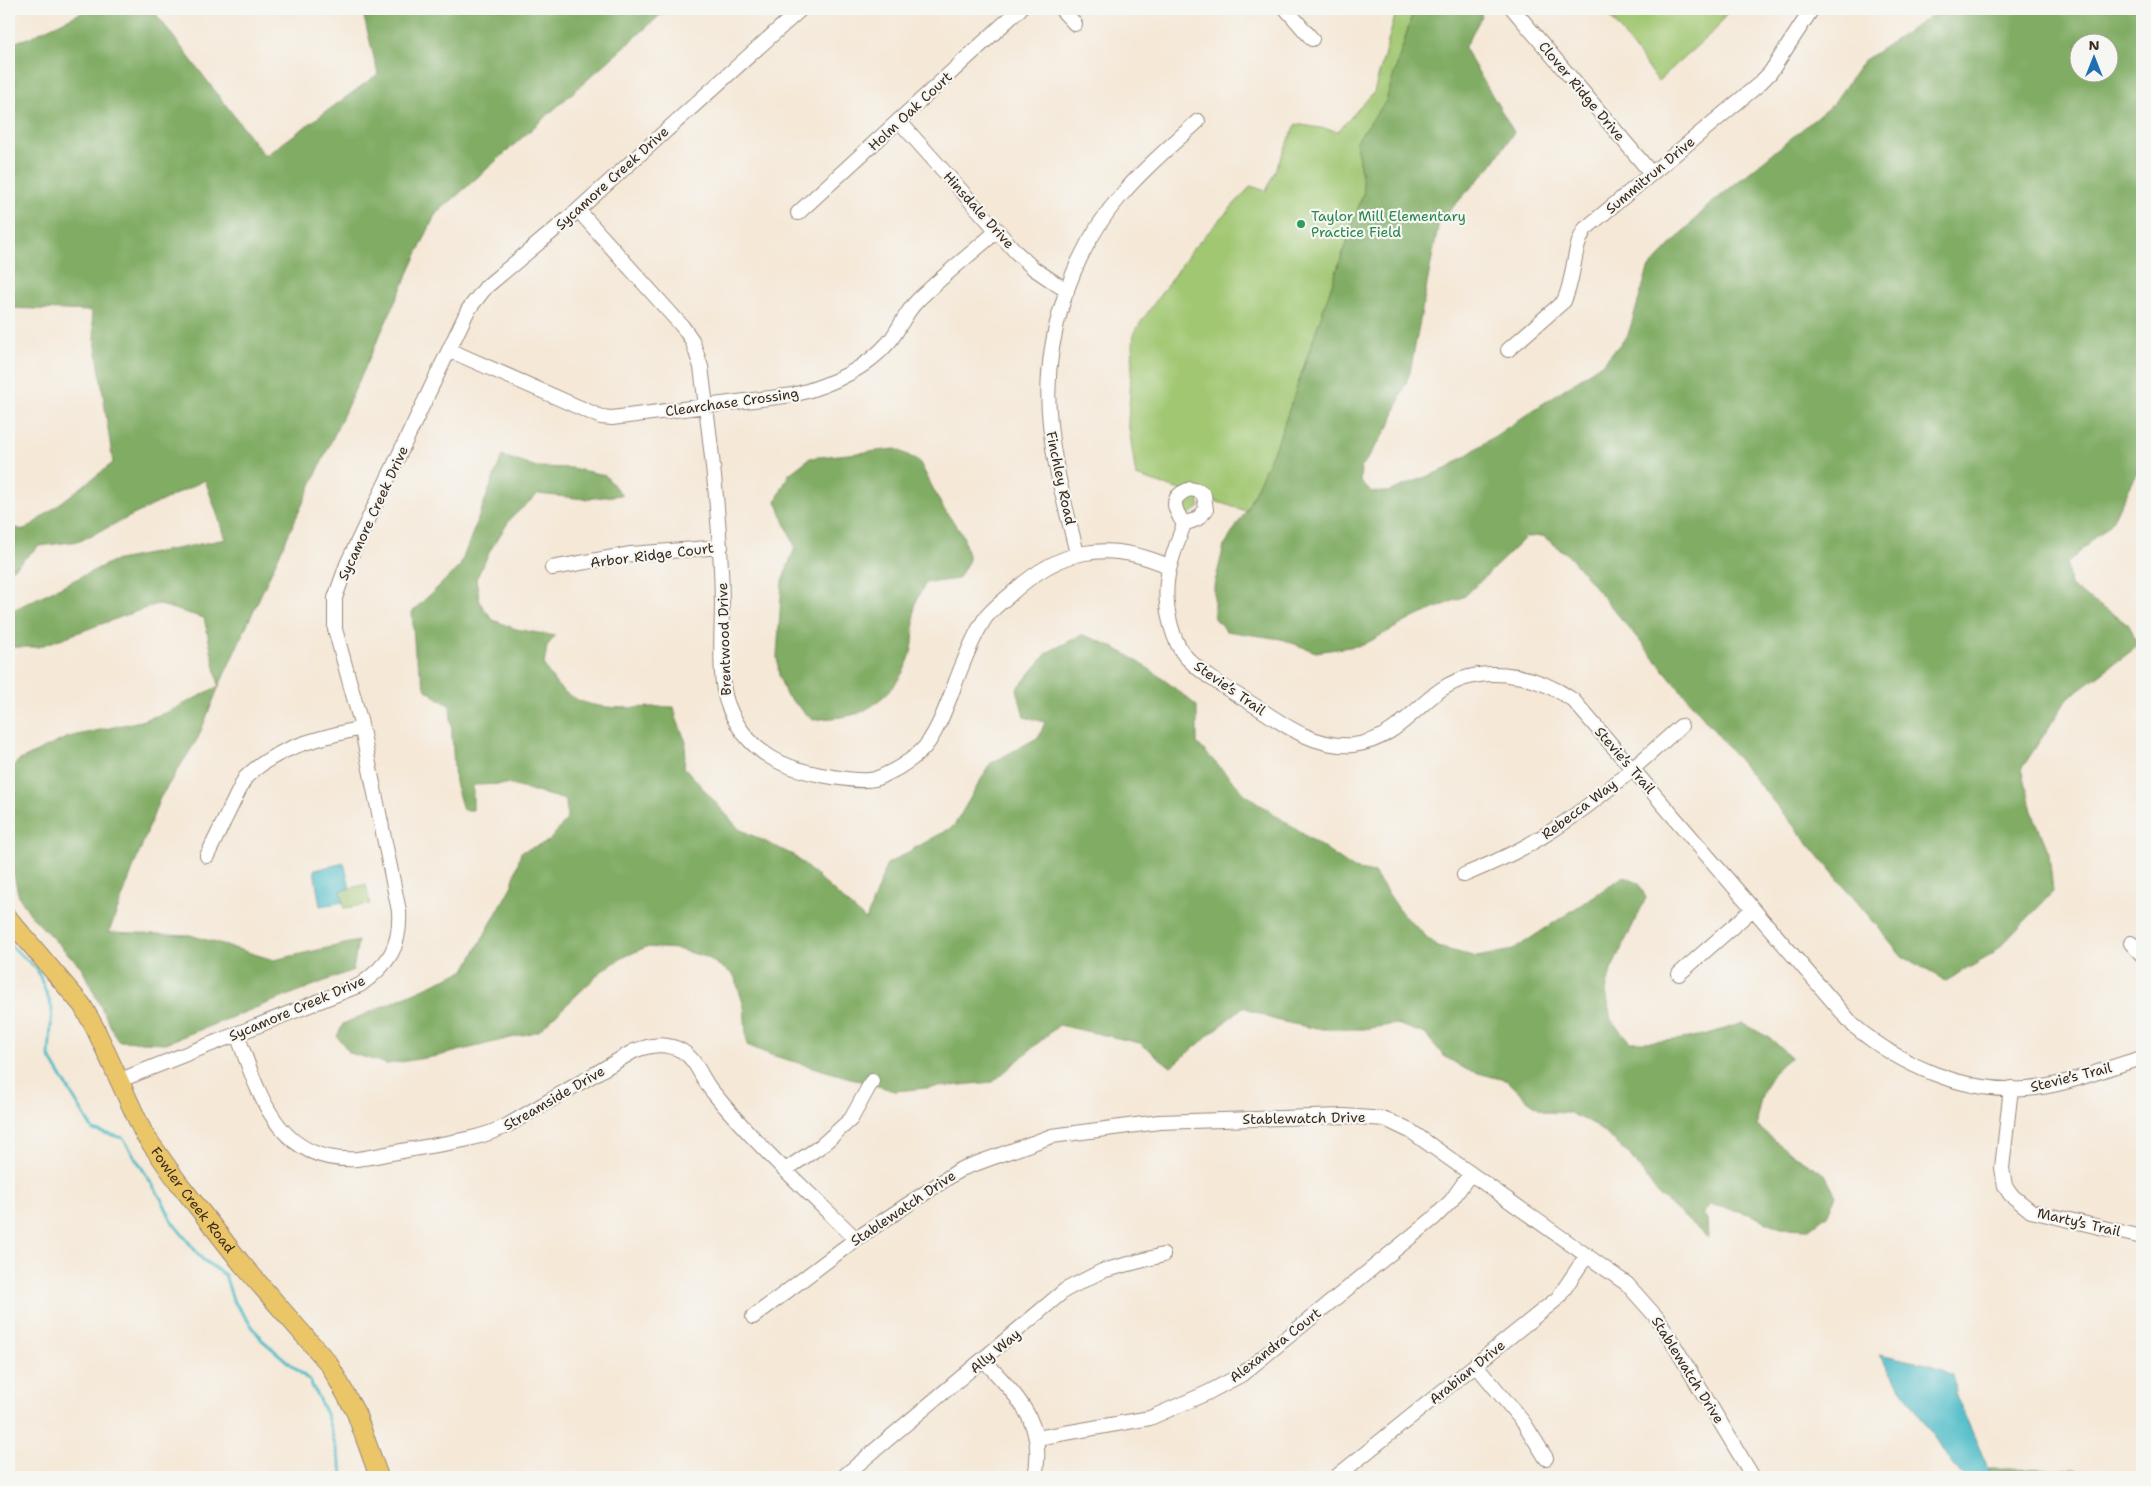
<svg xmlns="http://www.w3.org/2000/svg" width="2151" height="1486" font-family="'Shantell Sans',sans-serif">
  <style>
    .green { fill: #a1c772; stroke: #6e7848 }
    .forest { fill: #80ac64; stroke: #5e6b41; fill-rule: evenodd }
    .water { fill: #4ebcc7; stroke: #447372 }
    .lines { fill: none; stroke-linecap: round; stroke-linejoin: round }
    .stream { stroke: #4ebcc7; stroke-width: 3 }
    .minor-casing { stroke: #98897a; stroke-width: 16 }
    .major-casing { stroke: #98897a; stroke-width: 20 }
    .minor { stroke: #fff; stroke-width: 14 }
    .major { stroke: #ebc669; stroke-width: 18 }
    .leisure-dot { fill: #2e9e5b; stroke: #f6f6f2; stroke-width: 2 }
    .labels { text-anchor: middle; stroke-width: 4.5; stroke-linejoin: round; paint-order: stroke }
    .street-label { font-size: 14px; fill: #3b2a1e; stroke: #f6f6f2 }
    .leisure-label { font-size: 14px; fill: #27864d; stroke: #f6f6f2; text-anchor: start }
  </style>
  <rect width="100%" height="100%" fill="#f6f6f2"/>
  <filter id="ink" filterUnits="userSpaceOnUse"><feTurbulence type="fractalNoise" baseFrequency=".02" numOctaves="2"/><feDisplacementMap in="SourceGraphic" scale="10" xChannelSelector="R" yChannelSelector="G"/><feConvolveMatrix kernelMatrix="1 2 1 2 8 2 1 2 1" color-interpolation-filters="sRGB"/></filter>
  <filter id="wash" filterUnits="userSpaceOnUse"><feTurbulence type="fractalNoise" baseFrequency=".0096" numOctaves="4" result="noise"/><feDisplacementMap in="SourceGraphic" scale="20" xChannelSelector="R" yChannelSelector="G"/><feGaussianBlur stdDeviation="1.12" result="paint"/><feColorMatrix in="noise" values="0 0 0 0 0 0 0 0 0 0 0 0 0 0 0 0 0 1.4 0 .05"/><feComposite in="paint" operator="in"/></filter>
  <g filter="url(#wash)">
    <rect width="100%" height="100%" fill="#f5e8d7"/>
    <!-- green -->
    <path class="green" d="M 1397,9 L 1414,9 L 1386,101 L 1356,142 L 1364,191 L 1279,439 L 1246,511 L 1136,476 L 1128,421 L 1134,332 L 1191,251 L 1251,186 L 1266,191 L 1296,124 L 1338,131 L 1374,92 Z
      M 1602,9 L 1729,9 L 1717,28 L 1658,81 L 1606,11 Z
      M 1193,496 L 1199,499 L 1199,508 L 1187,516 L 1185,515 L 1182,501 L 1185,498 Z
      M 366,884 L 370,904 L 344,908 L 341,891 Z"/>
    <!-- forest -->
    <path class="forest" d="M 89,9 L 152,9 L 265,156 L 378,74 L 362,9 L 667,9 L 435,215 L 219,686 L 198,738 L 160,798 L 109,932 L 190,935 L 274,960 L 358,941 L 353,970 L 166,1043 L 118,1041 L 81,967 L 33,918 L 19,897 L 9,854 L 9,772 L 18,761 L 68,737 L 141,721 L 168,712 L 219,686 L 204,618 L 157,604 L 38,647 L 9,647 L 9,612 L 113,561 L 226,539 L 205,480 L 80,541 L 39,546 L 9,572 L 9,527 L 25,530 L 113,463 L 91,311 L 9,308 L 9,44 L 28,38 Z
      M 1414,9 L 1478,9 L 1482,16 L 1464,48 L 1514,132 L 1491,166 L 1439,222 L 1410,372 L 1390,425 L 1361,468 L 1360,481 L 1371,492 L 1388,492 L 1446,469 L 1603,363 L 1628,335 L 1648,269 L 1707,207 L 1833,104 L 1863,61 L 1942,9 L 2142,9 L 2142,465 L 2110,524 L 2067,564 L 2070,586 L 2129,625 L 2138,646 L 2068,698 L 2022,768 L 2032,811 L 2049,853 L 2053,892 L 1993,954 L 1946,981 L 1902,956 L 1569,556 L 1543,536 L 1526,537 L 1465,596 L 1413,618 L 1363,645 L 1316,652 L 1281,639 L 1226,631 L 1214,617 L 1214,586 L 1224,546 L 1246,511 L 1279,439 L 1364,191 L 1356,142 L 1386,101 ZM 2108,42 L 2108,72 L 2078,72 L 2078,42 Z
      M 896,449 L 919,461 L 943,508 L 963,535 L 969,560 L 958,579 L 926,583 C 909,608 916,614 913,642 C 910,672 884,704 856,714 C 843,718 827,718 813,720 L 786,695 L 779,676 L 777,656 L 782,582 L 795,547 L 776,501 L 789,474 L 810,458 Z
      M 502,456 L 537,467 L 571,468 L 605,475 L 622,495 L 585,499 L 538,494 L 511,518 L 491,549 L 476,579 L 480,603 L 493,620 L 516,629 L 555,636 L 547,646 L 544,665 C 548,672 553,681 559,687 C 589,717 637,705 674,707 L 677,720 L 686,742 L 684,767 L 739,829 L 793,855 L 866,920 L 887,864 L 954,826 L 990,764 L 1039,737 L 1045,722 L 1024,717 L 1017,689 L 1048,652 L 1082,635 C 1126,648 1161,677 1197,706 L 1197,743 L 1245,794 L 1354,869 L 1374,873 L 1401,912 L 1437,947 L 1477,957 L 1513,950 L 1624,876 L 1639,884 L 1646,898 L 1611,970 L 1606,991 L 1611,1020 L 1630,1042 C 1675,1042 1701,1038 1742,1023 L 1770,1038 L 1791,1057 C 1767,1073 1758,1098 1757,1126 L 1793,1155 L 1825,1174 L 1836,1195 L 1827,1215 L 1809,1229 L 1781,1228 L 1749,1214 L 1710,1204 L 1703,1214 L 1707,1219 L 1708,1238 L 1658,1194 L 1630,1155 L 1596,1125 L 1570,1113 L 1545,1112 L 1527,1100 L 1508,1081 L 1467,1070 L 1444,1056 L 1425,1034 L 1397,1024 L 1363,1029 L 1317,1029 L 1275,1020 L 1243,1007 L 1171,1067 L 1140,1043 L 1059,1025 L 993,1082 L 895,1091 L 771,1055 L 747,1045 L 744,1006 L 734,975 L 706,957 L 677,949 L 646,947 L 624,957 L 603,970 L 539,1031 L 438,1056 L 387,1064 L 350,1053 L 337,1036 L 343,1024 L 465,970 L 512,885 L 521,852 L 549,841 L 567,819 L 566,800 L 507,784 L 473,785 L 473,810 L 463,810 L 455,782 L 450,706 L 426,690 L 415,654 L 412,612 L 460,566 Z
      M 1988,1468 L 2074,1469 L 2098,1477 L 1994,1477 Z"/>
    <!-- water -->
    <path class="water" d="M 344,863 L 350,888 L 341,891 L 343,902 L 320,906 L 314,870 Z
      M 1879,1354 L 1931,1365 L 1953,1375 L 1955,1393 L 1988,1468 L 1994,1477 L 1967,1477 L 1953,1466 Z"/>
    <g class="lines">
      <!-- stream -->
      <path class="stream" d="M 9,944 L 37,969 L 52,1008 L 49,1056 L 93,1130 L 123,1138 L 162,1200 L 173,1223 L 203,1260 L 225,1275 L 233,1300 L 262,1340 L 310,1381 L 327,1416 L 344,1477"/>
    </g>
  </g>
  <g filter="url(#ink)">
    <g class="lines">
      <defs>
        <path id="minor" d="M 1061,9 L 1075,24
          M 1286,9 L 1312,39
          M 1513,9 L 1651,173
          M 899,121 L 1016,252 L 1033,268 L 1067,291
          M 578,210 L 682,326 L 692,340 L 701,367 C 711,445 721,524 722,603 C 722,630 718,681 728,705 C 747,754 785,770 833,777 C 845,779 862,782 875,779 C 891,773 905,765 919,753 C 938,737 952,690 962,666 C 968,651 975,634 984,620 C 990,610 1002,602 1011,594 C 1059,549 1107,539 1168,566
          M 798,213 L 1020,9
          M 449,350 L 601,417 L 612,418 L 793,395 C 828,386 864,371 889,342 C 899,330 905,313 917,301 C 942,276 971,254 998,230
          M 1508,350 L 1564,301 C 1575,278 1572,250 1585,229 L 1758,85 L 1770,73 L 1812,9
          M 1190,489 L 1199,491 L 1204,495 L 1206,510 L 1197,519 L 1184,524 C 1174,509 1168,497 1190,489 Z
          M 1184,524 C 1170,562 1160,585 1171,626 C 1174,637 1178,648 1186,657 C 1206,678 1235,693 1260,709 C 1288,728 1318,748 1353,745 C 1389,741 1409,715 1435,694 C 1476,661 1534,673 1573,700 L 1854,1026 C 1902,1066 1964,1093 2027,1089 C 2066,1086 2105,1068 2142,1058
          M 1077,554 C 1067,511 1054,468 1050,424 C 1041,344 1070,252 1124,192 C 1146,166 1173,144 1198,121
          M 552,568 L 631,554 L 721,547
          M 207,856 L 245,778 C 277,746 320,738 362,728
          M 1464,875 C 1490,864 1516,853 1540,838 C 1591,808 1637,765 1681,726
          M 2131,943 L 2142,955
          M 1679,974 L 1753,909
          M 237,1034 C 259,1094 277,1164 357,1159 C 375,1157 394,1152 413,1149 C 445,1143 479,1140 508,1125 L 634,1051 C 650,1045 666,1042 682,1051 C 697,1060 701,1078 712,1091 C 755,1144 807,1191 856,1239
          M 118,1081 L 360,985 C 389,964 401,947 399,911 L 360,720 L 335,629 L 335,598 L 347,564 L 468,310 L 486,287 L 578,210 L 801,9
          M 2011,1088 L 2002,1168 L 2005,1186 L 2010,1194 L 2031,1211 L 2142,1237
          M 785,1170 L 821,1146 L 851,1119 L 872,1081
          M 753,1317 L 856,1239 L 961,1169 L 1052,1136 L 1159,1122 L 1344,1116 L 1385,1119 L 1412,1132 L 1627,1284 L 1659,1320 L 1753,1477
          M 984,1360 C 1018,1398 1046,1422 1035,1477
          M 1476,1365 L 1524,1423 L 1546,1458
          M 1037,1438 L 1150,1418 L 1207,1393 L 1241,1375 L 1434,1218 L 1451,1201 L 1470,1174
          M 843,1477 L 1065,1290 L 1102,1271 L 1163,1255
          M 1336,1477 L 1558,1298 L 1587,1255"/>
        <g id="major">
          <path id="s1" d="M 9,919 L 82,1005 L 95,1028 L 144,1134 L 178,1182 L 242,1264 L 329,1364 L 356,1413 L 379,1477"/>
        </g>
      </defs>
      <!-- minor casing -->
      <use href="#minor" class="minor-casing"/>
      <!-- major casing -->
      <use href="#major" class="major-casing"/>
      <!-- minor -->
      <use href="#minor" class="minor"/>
      <!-- major -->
      <use href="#major" class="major"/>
    </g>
  </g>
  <!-- markers -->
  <circle class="leisure-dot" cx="1301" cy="224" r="5"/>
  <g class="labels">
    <!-- street labels -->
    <g class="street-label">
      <text transform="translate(1582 91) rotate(50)" y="5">Clover Ridge Drive</text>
      <text transform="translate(910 111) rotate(-43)" y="5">Holm Oak Court</text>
      <text transform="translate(1650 175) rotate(-40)" y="5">Summitrun Drive</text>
      <text transform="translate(612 178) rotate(-42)" y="5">Sycamore Creek Drive</text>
      <text transform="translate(979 210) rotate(48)" y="5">Hinsdale Drive</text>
      <text transform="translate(732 402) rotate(-8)" y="5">Clearchase Crossing</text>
      <text transform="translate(1061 478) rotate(78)" y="5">Finchley Road</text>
      <text transform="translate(373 513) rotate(-65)" y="5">Sycamore Creek Drive</text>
      <text transform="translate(652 555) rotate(-7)" y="5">Arbor Ridge Court</text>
      <text transform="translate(724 639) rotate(-92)" y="5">Brentwood Drive</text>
      <text transform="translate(1230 688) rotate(35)" y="5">Stevie’s Trail</text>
      <text transform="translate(1625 760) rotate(49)" y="5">Stevie’s Trail</text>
      <text transform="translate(1579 809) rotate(-37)" y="5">Rebecca Way</text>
      <text transform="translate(297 1008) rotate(-23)" y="5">Sycamore Creek Drive</text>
      <text transform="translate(2071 1077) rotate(-14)" y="5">Stevie’s Trail</text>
      <text transform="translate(554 1098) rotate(-30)" y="5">Streamside Drive</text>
      <text transform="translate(1304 1118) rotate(-1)" y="5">Stablewatch Drive</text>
      <text dy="5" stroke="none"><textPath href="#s1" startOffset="338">Fowler Creek Road</textPath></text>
      <text transform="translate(903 1208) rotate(-34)" y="5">Stablewatch Drive</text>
      <text transform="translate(2079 1222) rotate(13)" y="5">Marty’s Trail</text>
      <text transform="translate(1275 1345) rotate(-38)" y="5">Alexandra Court</text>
      <text transform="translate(995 1351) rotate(-40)" y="5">Ally Way</text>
      <text transform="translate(1688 1370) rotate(58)" y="5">Stablewatch Drive</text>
      <text transform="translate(1467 1372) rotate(-39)" y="5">Arabian Drive</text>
    </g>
    <!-- leisure labels -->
    <g class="leisure-label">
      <text x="1311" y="221">Taylor Mill Elementary<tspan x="1311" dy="16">Practice Field</tspan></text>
    </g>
  </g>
  <!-- margin -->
  <rect width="2151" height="1486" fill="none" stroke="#f6f6f2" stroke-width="30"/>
  <!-- north arrow -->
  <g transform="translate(2094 58)"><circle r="24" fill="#f6f6f2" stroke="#aba49d"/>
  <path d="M0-4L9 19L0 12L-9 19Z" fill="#1f6fb2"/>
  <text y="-8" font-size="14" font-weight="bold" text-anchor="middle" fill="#3b2a1e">N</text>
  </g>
</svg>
